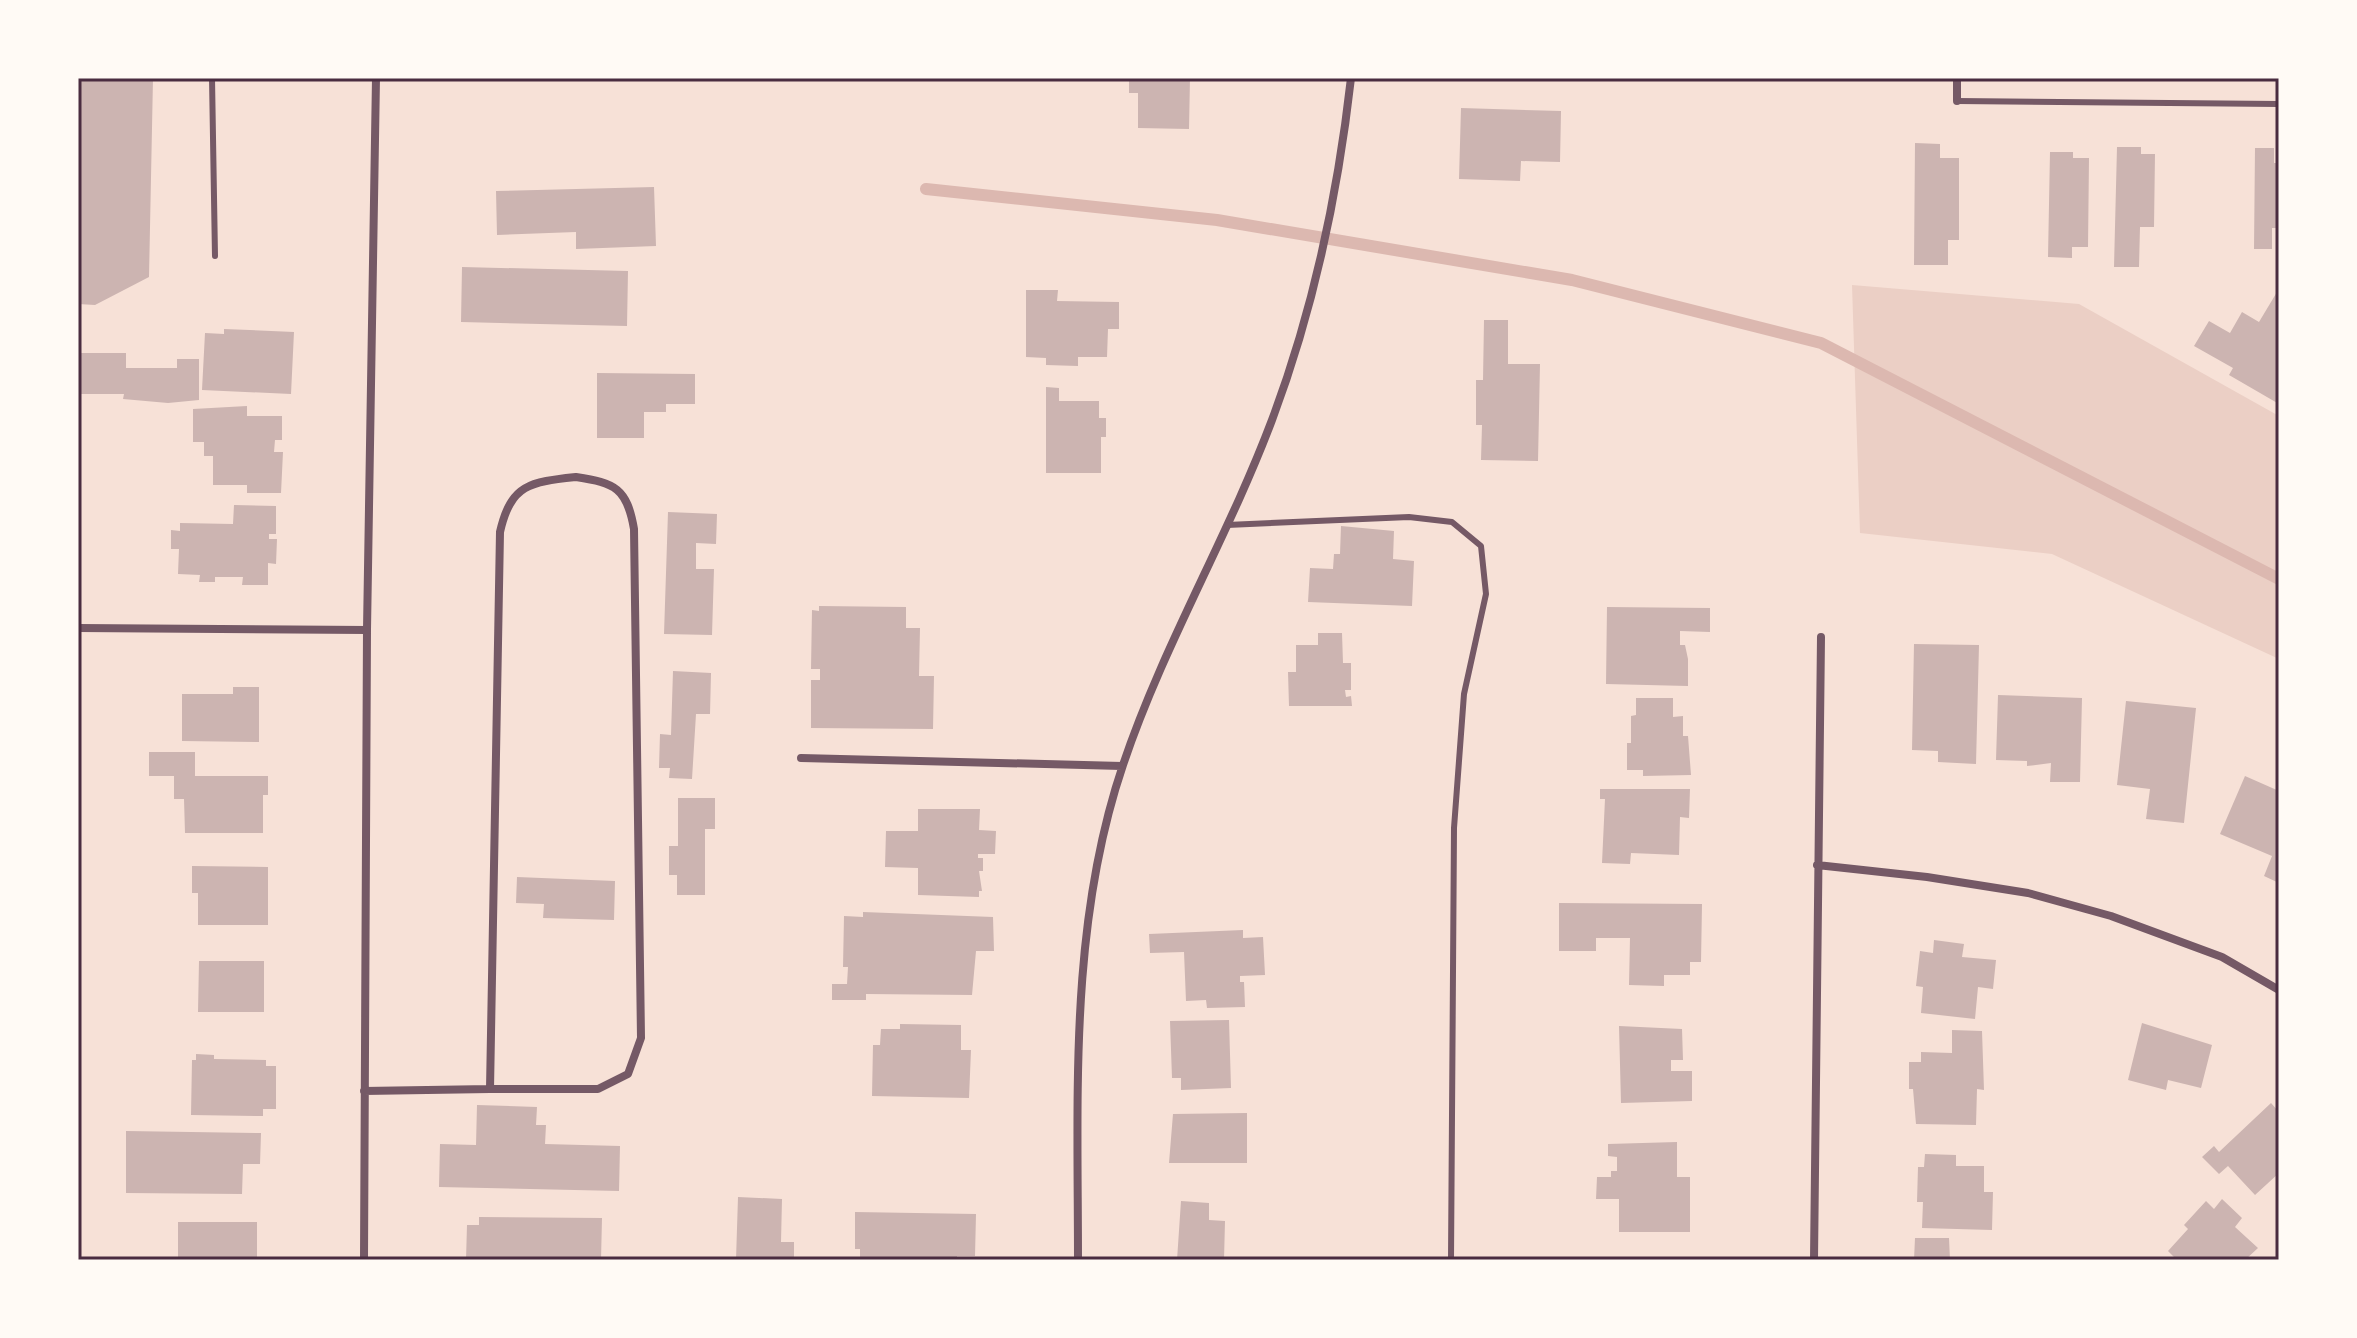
<svg xmlns="http://www.w3.org/2000/svg" width="2357" height="1338" font-family="Commissioner,sans-serif">
  <style>
    .green { fill: #ebcfc5 }
    .lines { fill: none; stroke-linecap: round; stroke-linejoin: round }
    .stream { stroke: #dcb8b0; stroke-width: 12 }
    .building { fill: #ccb4b1 }
    .service { stroke: #755966; stroke-width: 6 }
    .minor { stroke: #755966; stroke-width: 8 }
    .neatline { fill: none; stroke: #4a2c40; stroke-width: 3 }
  </style>
  <rect width="100%" height="100%" fill="#f7e1d7"/>
  <!-- green -->
  <path class="green" d="M 1852,285 L 2079,304 L 2279,416 L 2279,659 L 2052,554 L 1860,533 Z"/>
  <g class="lines">
    <!-- stream -->
    <path class="stream" d="M 926,189 L 1217,220 L 1572,280 L 1821,343 L 2279,579"/>
  </g>
  <!-- building -->
  <path class="building" d="M 78,78 L 153,78 L 149,277 L 95,305 L 78,304 Z
    M 1129,78 L 1190,78 L 1189,129 L 1138,128 L 1138,93 L 1129,93 Z
    M 1461,108 L 1561,111 L 1560,162 L 1521,161 L 1520,181 L 1459,179 Z
    M 1915,143 L 1940,144 L 1940,158 L 1959,158 L 1959,240 L 1948,240 L 1948,265 L 1914,265 Z
    M 2117,147 L 2141,147 L 2141,154 L 2155,154 L 2154,227 L 2140,227 L 2139,267 L 2114,267 Z
    M 2255,148 L 2274,148 L 2274,163 L 2279,163 L 2279,228 L 2272,228 L 2272,249 L 2254,249 Z
    M 2050,152 L 2073,152 L 2073,158 L 2089,158 L 2088,247 L 2072,247 L 2072,258 L 2048,257 Z
    M 654,187 L 656,246 L 576,249 L 576,232 L 497,235 L 496,191 Z
    M 462,267 L 628,271 L 627,326 L 461,322 Z
    M 1026,290 L 1058,290 L 1057,301 L 1119,302 L 1119,329 L 1108,329 L 1107,357 L 1078,357 L 1078,366 L 1046,365 L 1046,358 L 1026,357 Z
    M 2277,292 L 2279,293 L 2279,404 L 2229,375 L 2233,368 L 2194,346 L 2209,321 L 2230,333 L 2242,312 L 2259,322 Z
    M 1484,320 L 1508,320 L 1508,364 L 1540,364 L 1538,461 L 1481,460 L 1482,425 L 1476,425 L 1476,380 L 1483,380 Z
    M 224,329 L 294,332 L 291,394 L 202,390 L 205,333 L 224,334 Z
    M 78,353 L 126,353 L 126,368 L 177,368 L 177,359 L 199,359 L 199,400 L 168,403 L 123,399 L 124,394 L 78,394 Z
    M 597,373 L 695,374 L 695,404 L 666,404 L 666,412 L 644,412 L 644,438 L 597,438 Z
    M 1046,387 L 1059,388 L 1059,401 L 1099,401 L 1099,418 L 1106,418 L 1106,437 L 1101,437 L 1101,473 L 1046,473 Z
    M 247,406 L 247,416 L 282,416 L 282,440 L 275,440 L 274,452 L 283,452 L 281,493 L 247,493 L 247,485 L 213,485 L 213,456 L 204,456 L 204,442 L 193,442 L 193,409 Z
    M 234,505 L 276,506 L 276,534 L 269,534 L 269,539 L 277,539 L 276,564 L 268,563 L 268,585 L 242,585 L 243,577 L 215,577 L 215,582 L 199,582 L 200,575 L 178,574 L 179,549 L 171,549 L 171,530 L 180,531 L 180,523 L 233,524 Z
    M 668,512 L 717,514 L 716,544 L 696,543 L 696,569 L 714,569 L 712,635 L 664,634 Z
    M 1341,526 L 1394,531 L 1393,559 L 1414,561 L 1412,606 L 1308,602 L 1310,568 L 1333,569 L 1334,554 L 1340,554 Z
    M 819,606 L 906,607 L 906,628 L 920,628 L 919,676 L 934,676 L 933,729 L 811,728 L 811,680 L 820,680 L 820,669 L 811,669 L 812,610 L 819,611 Z
    M 1607,607 L 1710,608 L 1710,632 L 1680,631 L 1680,645 L 1685,645 L 1688,659 L 1688,686 L 1606,684 Z
    M 1318,633 L 1342,633 L 1343,663 L 1351,663 L 1351,690 L 1345,690 L 1346,697 L 1351,696 L 1352,706 L 1289,706 L 1288,672 L 1296,672 L 1296,645 L 1318,645 Z
    M 1914,644 L 1979,645 L 1976,764 L 1938,762 L 1938,751 L 1912,750 Z
    M 673,671 L 711,673 L 710,714 L 696,714 L 692,779 L 669,778 L 670,768 L 659,768 L 660,734 L 671,735 Z
    M 233,687 L 259,687 L 259,742 L 182,741 L 182,694 L 233,694 Z
    M 1998,695 L 2082,698 L 2080,782 L 2050,782 L 2051,763 L 2027,766 L 2027,761 L 1996,760 Z
    M 1636,698 L 1673,698 L 1673,717 L 1683,716 L 1683,736 L 1688,736 L 1691,775 L 1643,776 L 1643,770 L 1627,770 L 1627,743 L 1631,743 L 1631,716 L 1636,715 Z
    M 2126,701 L 2196,708 L 2184,823 L 2146,819 L 2150,789 L 2117,785 Z
    M 149,752 L 195,752 L 195,776 L 268,776 L 268,795 L 263,795 L 263,833 L 185,833 L 184,799 L 174,799 L 174,776 L 149,776 Z
    M 2245,776 L 2279,791 L 2279,883 L 2264,876 L 2272,856 L 2220,834 Z
    M 1600,789 L 1690,789 L 1689,818 L 1680,817 L 1679,855 L 1631,853 L 1630,864 L 1602,863 L 1605,799 L 1600,799 Z
    M 678,798 L 715,798 L 715,829 L 705,829 L 705,895 L 677,895 L 677,875 L 669,875 L 669,846 L 678,846 Z
    M 918,809 L 980,809 L 979,830 L 996,831 L 995,854 L 978,854 L 978,858 L 983,858 L 983,871 L 979,871 L 982,891 L 979,891 L 979,897 L 918,895 L 918,868 L 885,867 L 886,831 L 918,831 Z
    M 192,866 L 268,867 L 268,925 L 198,925 L 198,893 L 192,893 Z
    M 517,877 L 615,881 L 614,920 L 543,918 L 544,904 L 516,903 Z
    M 1559,903 L 1702,904 L 1701,962 L 1690,962 L 1690,975 L 1664,975 L 1664,986 L 1629,985 L 1630,938 L 1596,938 L 1596,951 L 1559,951 Z
    M 863,912 L 993,917 L 994,951 L 976,951 L 972,995 L 866,994 L 866,1000 L 832,1000 L 832,984 L 847,984 L 848,967 L 843,967 L 844,916 L 863,917 Z
    M 1243,930 L 1243,938 L 1263,937 L 1265,975 L 1240,976 L 1240,982 L 1244,982 L 1245,1007 L 1207,1008 L 1206,1000 L 1186,1001 L 1184,952 L 1150,953 L 1149,934 Z
    M 1934,940 L 1964,944 L 1962,957 L 1996,960 L 1993,989 L 1978,987 L 1975,1019 L 1921,1013 L 1923,987 L 1916,986 L 1920,951 L 1933,953 Z
    M 199,961 L 264,961 L 264,1012 L 198,1012 Z
    M 1229,1020 L 1231,1088 L 1181,1090 L 1181,1078 L 1172,1078 L 1170,1021 Z
    M 2142,1023 L 2212,1045 L 2201,1088 L 2168,1080 L 2166,1090 L 2128,1080 Z
    M 900,1024 L 961,1025 L 961,1050 L 971,1050 L 969,1098 L 872,1096 L 873,1045 L 880,1045 L 881,1029 L 900,1029 Z
    M 1619,1026 L 1682,1029 L 1683,1060 L 1671,1060 L 1671,1071 L 1692,1071 L 1692,1101 L 1621,1103 Z
    M 1952,1030 L 1982,1031 L 1984,1090 L 1977,1089 L 1976,1125 L 1916,1124 L 1913,1089 L 1909,1089 L 1909,1062 L 1921,1062 L 1921,1052 L 1952,1053 Z
    M 196,1054 L 214,1055 L 214,1059 L 266,1060 L 266,1066 L 276,1066 L 276,1109 L 263,1109 L 263,1116 L 191,1115 L 192,1060 L 196,1060 Z
    M 2271,1103 L 2279,1112 L 2279,1173 L 2255,1195 L 2228,1166 L 2219,1174 L 2202,1157 L 2214,1146 L 2219,1152 Z
    M 477,1105 L 537,1107 L 536,1125 L 546,1125 L 545,1144 L 620,1146 L 619,1191 L 439,1187 L 440,1144 L 476,1145 Z
    M 1247,1113 L 1247,1163 L 1169,1163 L 1173,1114 Z
    M 126,1131 L 261,1133 L 260,1164 L 243,1164 L 242,1194 L 126,1193 Z
    M 1677,1142 L 1677,1177 L 1690,1177 L 1690,1232 L 1619,1232 L 1619,1199 L 1596,1199 L 1597,1177 L 1611,1177 L 1611,1171 L 1617,1171 L 1617,1157 L 1608,1156 L 1608,1144 Z
    M 1925,1154 L 1956,1155 L 1956,1166 L 1984,1166 L 1984,1192 L 1993,1192 L 1992,1230 L 1922,1228 L 1923,1202 L 1917,1202 L 1918,1167 L 1924,1167 Z
    M 738,1197 L 782,1199 L 781,1242 L 794,1242 L 794,1260 L 736,1260 Z
    M 2222,1199 L 2242,1218 L 2235,1227 L 2258,1248 L 2245,1260 L 2177,1260 L 2168,1251 L 2188,1229 L 2184,1225 L 2206,1201 L 2214,1209 Z
    M 1181,1201 L 1209,1203 L 1209,1220 L 1225,1221 L 1224,1260 L 1177,1260 Z
    M 855,1212 L 976,1214 L 975,1256 L 957,1256 L 957,1260 L 860,1260 L 860,1249 L 855,1249 Z
    M 479,1217 L 602,1218 L 601,1260 L 466,1260 L 467,1225 L 479,1225 Z
    M 178,1222 L 257,1222 L 257,1260 L 178,1260 Z
    M 1915,1238 L 1949,1238 L 1950,1260 L 1914,1260 Z"/>
  <g class="lines">
    <!-- service -->
    <path class="service" d="M 212,78 L 215,256
      M 1957,101 L 2279,104
      M 1227,525 L 1409,517 L 1452,522 L 1481,546 L 1486,594 L 1464,694 L 1454,828 L 1451,1260"/>
    <!-- minor -->
    <path class="minor" d="M 1957,78 L 1957,101
      M 576,477 C 615,483 627,488 634,529 L 641,1038 L 628,1074 L 598,1089 L 490,1089 L 500,532 C 511,484 530,482 576,477 Z
      M 78,628 L 367,630
      M 801,758 L 1122,766
      M 1817,865 L 1927,877 L 2028,893 L 2111,916 L 2222,957 L 2279,990
      M 364,1091 L 490,1089
      M 364,1260 L 367,630 L 376,78
      M 1078,1260 C 1078,1094 1069,924 1123,765 C 1163,646 1228,537 1272,420 C 1313,311 1338,193 1351,78
      M 1814,1260 L 1821,637"/>
  </g>
  <!-- border -->
  <rect width="2357" height="1338" fill="none" stroke="#fffaf5" stroke-width="160"/>
  <rect x="80" y="80" width="2197" height="1178" class="neatline"/>
</svg>
